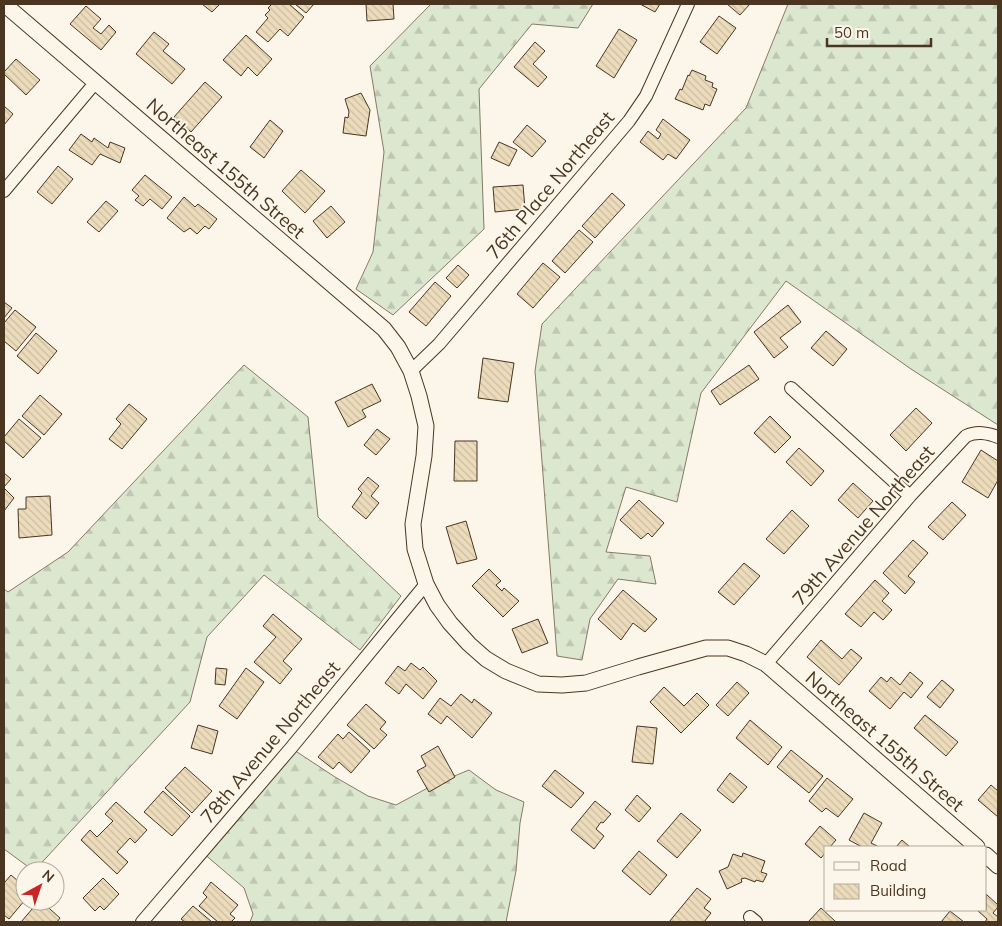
<svg xmlns="http://www.w3.org/2000/svg" width="1002" height="926" font-family="Mulish,sans-serif">
  <style>
    .forest { fill: url(#forest-firs); stroke: #887966 }
    .building { fill: url(#building-back-hatch); stroke: #4a3520 }
    .lines { fill: none; stroke-linecap: round; stroke-linejoin: round }
    .minor-casing { stroke: #4a3520; stroke-width: 14 }
    .tertiary-casing { stroke: #4a3520; stroke-width: 17 }
    .minor { stroke: #fbf6e9; stroke-width: 12 }
    .tertiary { stroke: #fbf6e9; stroke-width: 15 }
    .labels { text-anchor: middle; stroke-width: 4; stroke-linejoin: round; paint-order: stroke }
    .street-label { font-size: 19px; fill: #4a3520; stroke: #fbf6e9 }
  </style>
  <defs>
    <pattern id="forest-firs" width="22" height="20" patternUnits="userSpaceOnUse" patternTransform="scale(1.25)"><rect width="22" height="20" fill="#dce7d0"/><path d="M5 1l3.5 6h-7zM16 11l3.5 6h-7z" fill="#bec7b2"/></pattern>
    <pattern id="building-back-hatch" width="6" height="6" patternUnits="userSpaceOnUse" patternTransform="scale(1.25)"><rect width="6" height="6" fill="#ecdcbc"/><path d="M-1 5l2 2M0 0l6 6M5-1l2 2" fill="none" stroke="#ccbda1"/></pattern>
  </defs>
  <rect width="100%" height="100%" fill="#fbf6e9"/>
  <!-- forest -->
  <path class="forest" d="M 431,4 L 593,4 L 578,28 L 532,24 L 479,89 L 484,229 L 393,315 L 356,289 L 373,252 L 384,152 L 370,66 Z
    M 788,4 L 998,4 L 998,425 L 911,369 L 786,281 L 701,393 L 677,502 L 626,487 L 606,552 L 650,556 L 656,584 L 618,579 L 590,619 L 582,660 L 557,656 L 535,371 L 542,324 L 746,108 Z
    M 244,365 L 308,417 L 318,517 L 401,596 L 360,650 L 264,575 L 207,637 L 190,702 L 34,871 L 4,849 L 4,589 L 8,592 L 68,552 Z
    M 291,748 L 335,777 L 368,796 L 396,805 L 435,784 L 469,770 L 496,790 L 524,802 L 520,823 L 516,871 L 506,922 L 250,922 L 253,914 L 244,888 L 202,852 Z"/>
  <!-- building -->
  <path class="building" d="M 202,4 L 220,4 L 212,12 Z
    M 272,4 L 289,4 L 304,17 L 288,36 L 280,29 L 268,42 L 256,32 L 268,18 L 265,15 L 270,10 L 268,8 Z
    M 295,4 L 314,4 L 306,13 Z
    M 366,4 L 393,4 L 394,19 L 367,21 Z
    M 640,4 L 660,4 L 655,12 Z
    M 727,4 L 750,4 L 740,15 Z
    M 86,6 L 101,19 L 93,28 L 101,34 L 109,25 L 116,32 L 101,50 L 70,24 Z
    M 719,16 L 736,28 L 717,54 L 700,42 Z
    M 619,29 L 637,40 L 614,78 L 596,66 Z
    M 154,32 L 169,44 L 163,51 L 185,69 L 172,84 L 136,54 Z
    M 246,35 L 272,59 L 257,76 L 248,67 L 241,76 L 223,60 Z
    M 535,42 L 545,51 L 533,64 L 547,77 L 538,87 L 514,67 Z
    M 16,59 L 40,80 L 26,95 L 4,74 L 4,72 Z
    M 692,70 L 706,76 L 705,80 L 713,83 L 712,87 L 717,89 L 710,106 L 705,104 L 703,110 L 675,99 L 680,89 L 682,90 L 688,75 L 689,76 Z
    M 205,82 L 222,97 L 191,132 L 174,117 Z
    M 361,93 L 370,110 L 366,136 L 343,133 L 345,117 L 348,118 L 349,112 L 345,99 Z
    M 4,106 L 13,114 L 4,125 Z
    M 663,119 L 690,140 L 676,159 L 668,154 L 663,160 L 640,142 L 648,131 L 658,139 L 661,134 L 656,130 Z
    M 270,120 L 283,131 L 264,158 L 250,147 Z
    M 527,125 L 546,141 L 532,157 L 513,142 Z
    M 81,134 L 92,142 L 94,138 L 108,148 L 110,142 L 125,148 L 120,163 L 100,154 L 92,165 L 69,150 Z
    M 499,142 L 517,150 L 509,166 L 491,158 Z
    M 58,166 L 73,179 L 52,204 L 37,192 Z
    M 301,170 L 325,191 L 305,213 L 282,191 Z
    M 145,175 L 172,197 L 162,209 L 150,199 L 143,206 L 135,200 L 139,196 L 132,190 Z
    M 523,185 L 525,209 L 495,212 L 493,187 Z
    M 612,193 L 625,205 L 595,238 L 582,226 Z
    M 184,197 L 195,207 L 198,204 L 217,219 L 209,229 L 205,226 L 197,234 L 190,228 L 184,232 L 167,218 Z
    M 106,201 L 118,211 L 99,232 L 87,222 Z
    M 331,206 L 345,222 L 327,238 L 313,221 Z
    M 579,230 L 593,242 L 565,273 L 552,261 Z
    M 543,263 L 560,277 L 533,308 L 517,294 Z
    M 458,265 L 469,275 L 457,288 L 446,278 Z
    M 435,282 L 451,296 L 426,326 L 409,312 Z
    M 4,302 L 12,308 L 4,318 Z
    M 788,305 L 801,322 L 780,338 L 788,347 L 774,358 L 754,332 Z
    M 15,310 L 36,327 L 16,351 L 4,341 L 4,323 Z
    M 826,331 L 847,349 L 833,366 L 811,348 Z
    M 36,333 L 57,351 L 38,374 L 17,356 Z
    M 483,358 L 514,363 L 508,402 L 478,398 Z
    M 749,365 L 759,379 L 720,405 L 711,391 Z
    M 372,384 L 381,401 L 362,410 L 366,417 L 348,427 L 335,402 Z
    M 40,395 L 62,414 L 44,435 L 22,416 Z
    M 129,404 L 147,419 L 122,449 L 109,439 L 121,424 L 116,419 Z
    M 916,408 L 932,423 L 906,451 L 890,435 Z
    M 770,416 L 791,437 L 775,453 L 754,433 Z
    M 19,419 L 41,438 L 23,458 L 4,441 L 4,437 Z
    M 377,429 L 390,439 L 376,455 L 364,445 Z
    M 455,441 L 477,441 L 477,481 L 454,481 Z
    M 799,448 L 824,471 L 811,486 L 786,462 Z
    M 981,450 L 998,461 L 998,480 L 988,498 L 962,482 Z
    M 4,473 L 11,479 L 4,487 Z
    M 368,477 L 379,486 L 371,496 L 379,503 L 366,519 L 352,507 L 362,493 L 358,489 Z
    M 853,483 L 873,501 L 858,518 L 838,500 Z
    M 4,488 L 14,498 L 4,511 Z
    M 50,496 L 52,535 L 19,538 L 18,509 L 26,509 L 26,497 Z
    M 639,500 L 664,523 L 652,537 L 648,533 L 641,539 L 620,520 Z
    M 952,502 L 966,515 L 943,540 L 928,527 Z
    M 792,510 L 809,526 L 784,554 L 766,539 Z
    M 466,521 L 477,559 L 457,564 L 446,527 Z
    M 913,540 L 928,553 L 908,576 L 915,582 L 905,594 L 883,573 Z
    M 744,563 L 760,576 L 734,605 L 718,592 Z
    M 489,569 L 501,581 L 496,585 L 502,591 L 504,588 L 519,601 L 503,617 L 472,586 Z
    M 875,580 L 889,593 L 882,601 L 892,610 L 883,620 L 874,612 L 861,627 L 845,614 Z
    M 623,590 L 657,619 L 645,632 L 633,623 L 621,640 L 598,619 Z
    M 273,614 L 302,639 L 283,661 L 292,669 L 280,684 L 254,662 L 276,637 L 263,626 Z
    M 538,619 L 548,643 L 522,653 L 512,629 Z
    M 821,640 L 842,659 L 851,649 L 862,658 L 839,685 L 807,657 Z
    M 411,663 L 420,670 L 423,667 L 437,681 L 423,699 L 406,684 L 399,694 L 385,683 L 398,666 L 405,671 Z
    M 216,668 L 227,669 L 225,685 L 215,684 Z
    M 246,668 L 264,682 L 237,719 L 219,706 Z
    M 910,672 L 923,683 L 911,698 L 904,692 L 890,709 L 869,691 L 881,677 L 887,682 L 891,677 L 900,685 Z
    M 942,680 L 954,690 L 940,708 L 927,697 Z
    M 737,682 L 749,693 L 728,716 L 716,705 Z
    M 664,687 L 684,706 L 697,693 L 709,705 L 681,733 L 650,702 Z
    M 461,694 L 472,703 L 474,699 L 492,713 L 472,738 L 447,716 L 441,724 L 428,714 L 440,698 L 451,706 Z
    M 366,704 L 386,722 L 380,729 L 387,735 L 374,749 L 347,725 Z
    M 925,715 L 958,742 L 946,756 L 914,728 Z
    M 750,720 L 782,747 L 768,765 L 736,738 Z
    M 198,725 L 218,731 L 212,754 L 191,748 Z
    M 637,726 L 657,728 L 653,764 L 632,762 Z
    M 349,732 L 370,751 L 351,773 L 339,762 L 333,769 L 318,757 L 338,734 L 343,739 Z
    M 438,746 L 455,777 L 429,792 L 417,771 L 426,766 L 421,756 Z
    M 791,750 L 823,776 L 809,793 L 777,767 Z
    M 185,767 L 212,791 L 192,813 L 165,788 Z
    M 555,770 L 584,793 L 571,808 L 542,786 Z
    M 730,773 L 747,787 L 733,803 L 717,790 Z
    M 827,778 L 853,799 L 838,817 L 826,808 L 822,812 L 809,801 Z
    M 991,785 L 998,791 L 998,817 L 978,800 Z
    M 163,791 L 190,816 L 172,836 L 144,812 Z
    M 637,795 L 651,808 L 639,822 L 625,810 Z
    M 595,801 L 611,814 L 603,823 L 601,822 L 596,829 L 604,836 L 594,849 L 571,830 Z
    M 116,802 L 147,830 L 135,843 L 130,838 L 117,852 L 128,862 L 117,874 L 81,840 L 90,830 L 97,837 L 113,821 L 105,814 Z
    M 681,813 L 701,830 L 677,858 L 657,841 Z
    M 864,813 L 882,823 L 871,843 L 879,847 L 862,847 L 849,840 Z
    M 820,826 L 836,840 L 830,847 L 826,847 L 826,852 L 821,858 L 805,844 Z
    M 902,840 L 910,847 L 896,847 Z
    M 639,851 L 667,875 L 650,895 L 622,871 Z
    M 743,853 L 765,861 L 761,872 L 767,874 L 763,882 L 756,880 L 755,882 L 745,878 L 741,879 L 742,882 L 727,889 L 719,871 L 728,867 L 733,854 L 742,857 Z
    M 11,875 L 25,887 L 25,900 L 9,919 L 4,915 L 4,883 Z
    M 103,878 L 119,894 L 104,910 L 100,906 L 95,911 L 83,898 Z
    M 211,882 L 238,905 L 230,914 L 235,918 L 231,922 L 218,922 L 199,906 L 207,897 L 203,893 Z
    M 697,888 L 711,899 L 704,908 L 711,913 L 704,922 L 669,922 Z
    M 986,894 L 998,905 L 998,907 L 993,913 L 998,917 L 998,922 L 985,922 L 987,919 L 977,910 L 986,910 Z
    M 39,901 L 41,901 L 60,918 L 57,922 L 21,922 Z
    M 193,906 L 212,922 L 185,922 L 181,919 Z
    M 821,908 L 836,922 L 808,922 Z
    M 950,911 L 964,922 L 941,922 Z"/>
  <g class="lines">
    <defs>
      <path id="minor" d="M 4,191 L 95,83
        M 411,371 L 439,344 L 629,121 L 646,96 L 688,4
        M 791,388 L 910,496
        M 766,664 L 910,496 L 966,436 C 977,431 987,433 998,437
        M 750,917 L 756,922
        M 142,922 L 291,748 L 426,584"/>
      <path id="tertiary" d="M 4,4 L 384,329 L 398,347 L 411,371 L 419,396 L 426,426 L 424,456 L 413,524 L 415,549 L 426,584 L 437,605 L 450,623 L 469,644 L 486,659 L 506,671 L 538,684 L 562,685 L 586,683 L 638,667 L 706,648 L 728,648 L 746,654 L 766,664 L 977,847
        M 986,855 L 998,866"/>
    </defs>
    <!-- minor casing -->
    <use href="#minor" class="minor-casing"/>
    <!-- tertiary casing -->
    <use href="#tertiary" class="tertiary-casing"/>
    <!-- minor -->
    <use href="#minor" class="minor"/>
    <!-- tertiary -->
    <use href="#tertiary" class="tertiary"/>
  </g>
  <g class="labels">
    <!-- street labels -->
    <g class="street-label">
      <text transform="translate(226 168) rotate(41)" y="7">Northeast 155th Street</text>
      <text transform="translate(550 185) rotate(-50)" y="7">76th Place Northeast</text>
      <text transform="translate(863 525) rotate(-49)" y="7">79th Avenue Northeast</text>
      <text transform="translate(885 741) rotate(41)" y="7">Northeast 155th Street</text>
      <text transform="translate(270 742) rotate(-50)" y="7">78th Avenue Northeast</text>
    </g>
  </g>
  <!-- border -->
  <rect width="1002" height="926" fill="none" stroke="#4a3520" stroke-width="10"/>
  <!-- legend -->
  <rect x="824" y="846" width="162" height="65" fill="#fbf6e9" stroke="#b4a999"/>
  <rect x="834" y="862" width="25" height="8" fill="#fbf6e9" stroke="#b4a999"/>
  <text x="870" y="871" font-size="15" fill="#4a3520">Road</text>
  <rect x="834" y="884" width="25" height="15" fill="url(#building-back-hatch)" stroke="#b4a999"/>
  <text x="870" y="896" font-size="15" fill="#4a3520">Building</text>
  <!-- north arrow -->
  <g transform="translate(40 886) rotate(40)"><circle r="24" fill="#fbf6e9" stroke="#b4a999"/>
  <path d="M0-4L9 19L0 12L-9 19Z" fill="#c62828"/>
  <text y="-8" font-size="14" font-weight="bold" text-anchor="middle" fill="#4a3520">N</text>
  </g>
  <!-- scale -->
  <path d="M827 38v8h104v-8" fill="none" stroke="#4a3520" stroke-width="2.5"/>
  <text x="834" y="38" font-size="15" fill="#4a3520" stroke="#fbf6e9" stroke-width="4" paint-order="stroke">50 m</text>
</svg>
